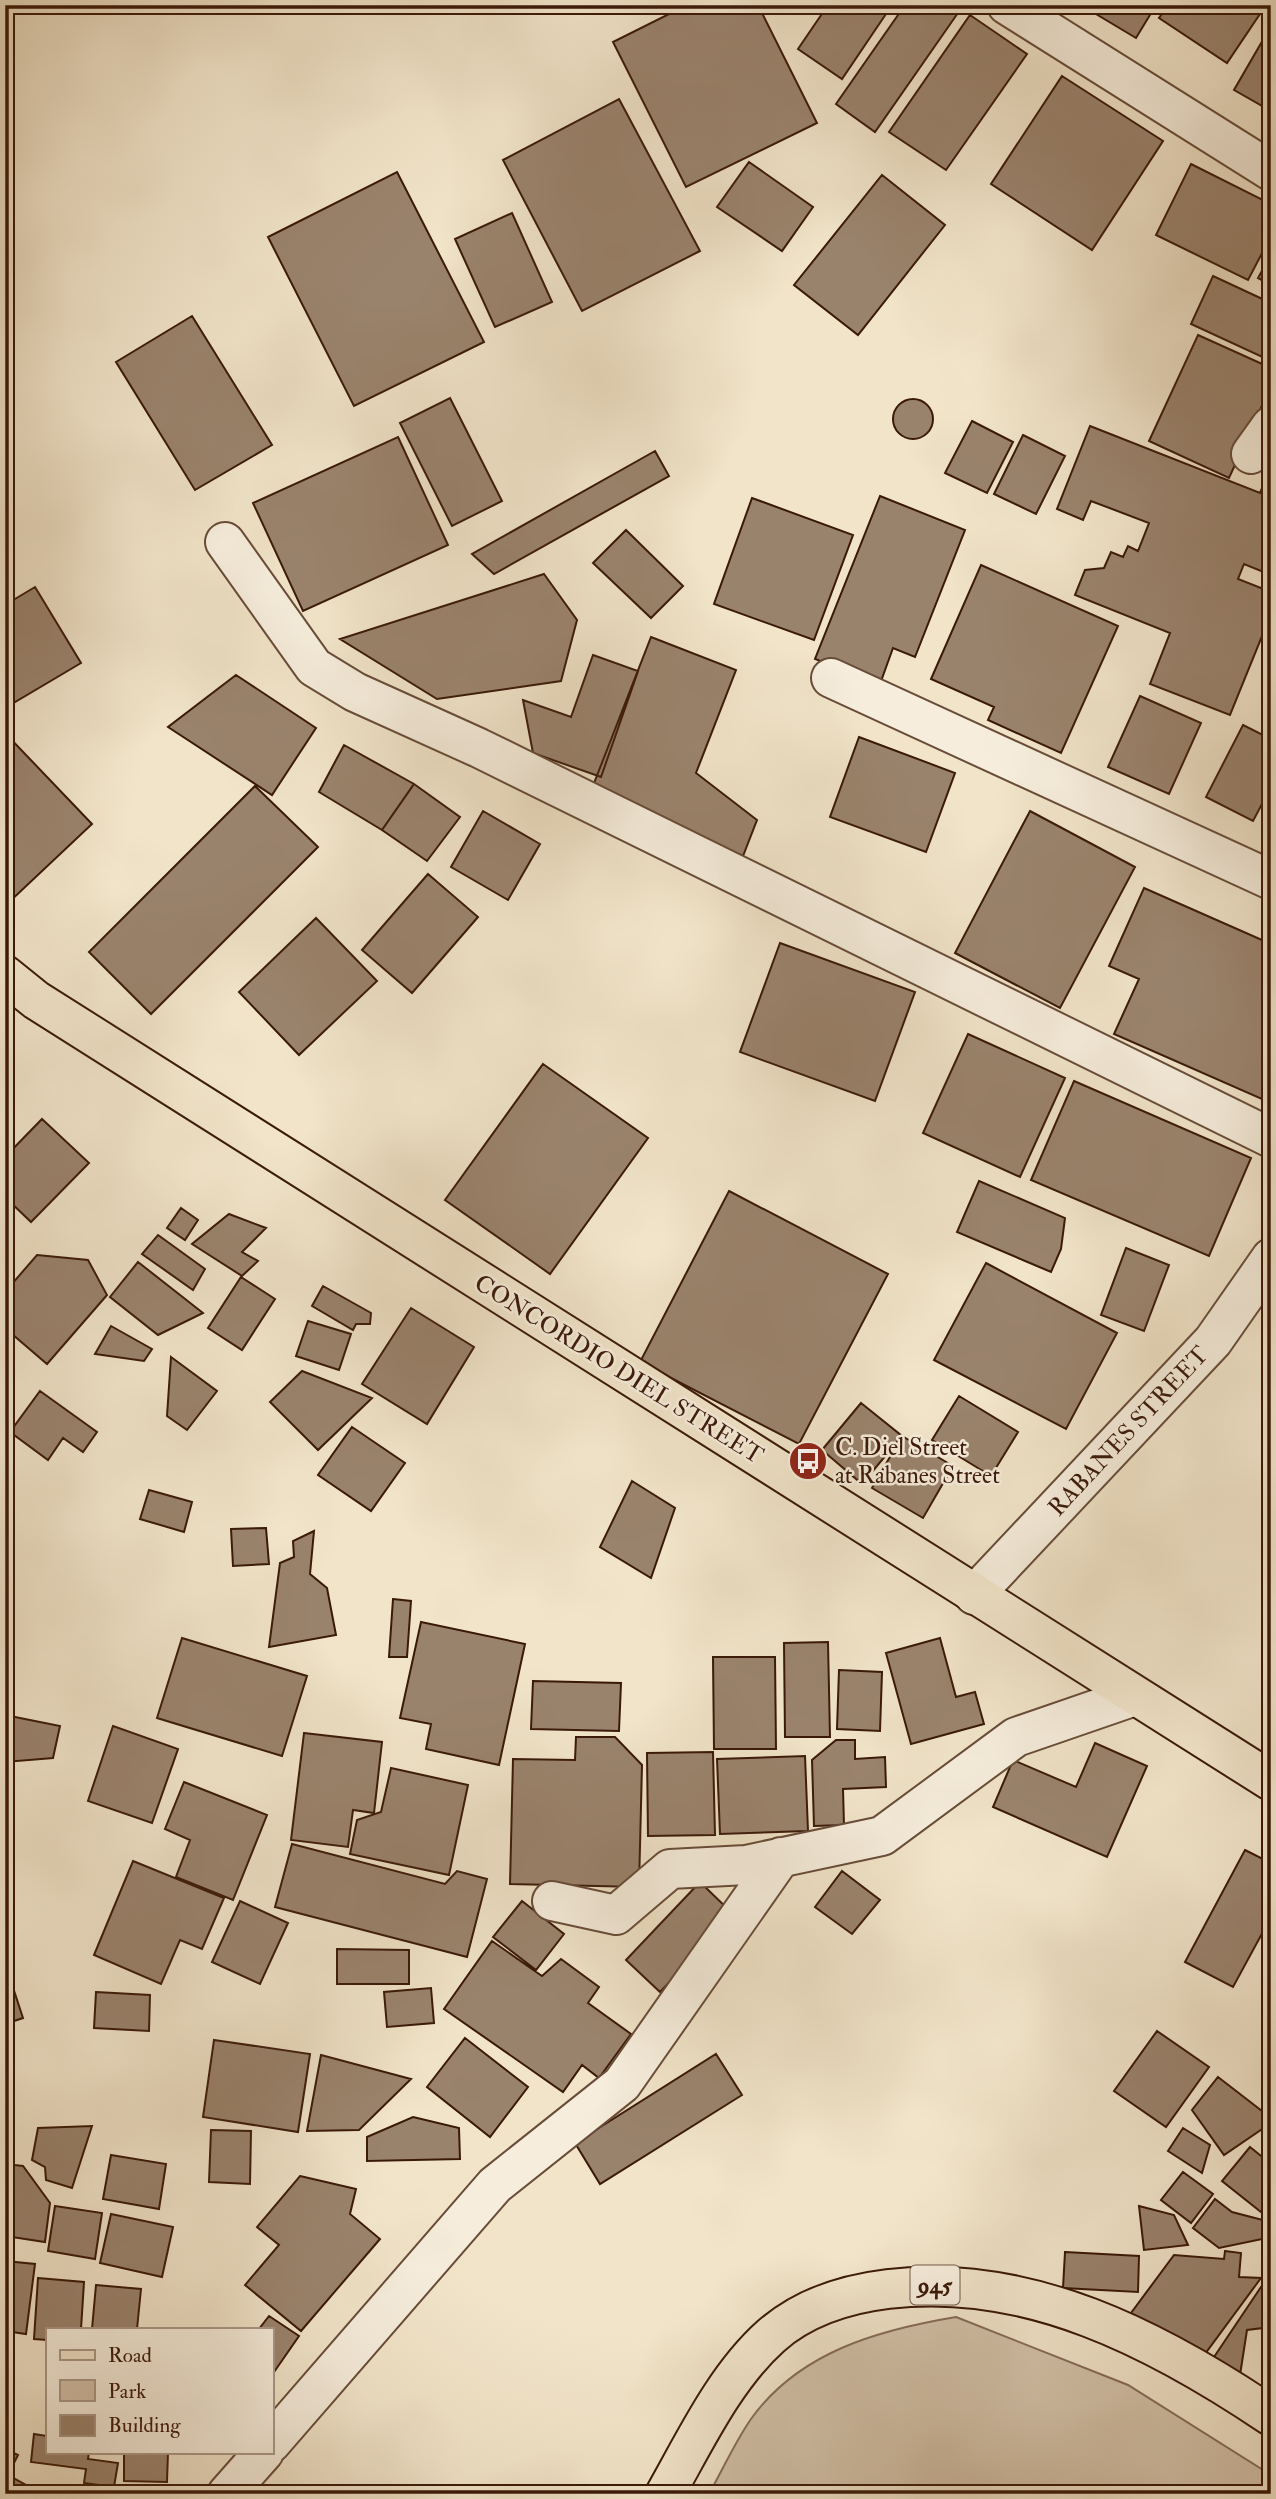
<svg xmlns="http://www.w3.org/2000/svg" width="1276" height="2499" font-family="'IM FELL Double Pica',serif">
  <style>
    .green { fill: #d2c1a8; stroke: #866d58; stroke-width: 2 }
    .building { fill: #9a836d; stroke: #3b1909; stroke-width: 2 }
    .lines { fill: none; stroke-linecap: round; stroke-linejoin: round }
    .minor-casing { stroke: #684c39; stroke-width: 42 }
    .major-casing { stroke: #3b1909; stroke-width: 42 }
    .minor { stroke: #f6eddc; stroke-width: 38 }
    .major { stroke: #f1e4c9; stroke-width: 38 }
    .labels { text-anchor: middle; stroke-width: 5; stroke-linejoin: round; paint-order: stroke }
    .shield { fill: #f6eddc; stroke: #735948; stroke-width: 2 }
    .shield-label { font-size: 23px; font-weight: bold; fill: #3b1909 }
    .street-label { font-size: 24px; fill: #3b1909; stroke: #f6eddc }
    .poi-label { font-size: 24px; fill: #3b1909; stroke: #f6eddc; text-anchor: start }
  </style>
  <rect width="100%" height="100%" fill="#f1e4c9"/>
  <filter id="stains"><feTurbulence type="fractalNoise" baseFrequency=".00286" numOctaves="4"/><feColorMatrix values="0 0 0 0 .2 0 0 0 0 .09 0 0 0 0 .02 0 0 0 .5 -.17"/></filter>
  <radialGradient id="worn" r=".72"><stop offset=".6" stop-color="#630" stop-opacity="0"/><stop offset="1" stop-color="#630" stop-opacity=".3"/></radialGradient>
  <!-- green -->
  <path class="green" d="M 956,2317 L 1128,2385 L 1271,2475 L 1271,2494 L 709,2494 C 723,2469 735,2442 751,2419 C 799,2352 878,2330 956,2317 Z"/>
  <!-- building -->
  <path class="building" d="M 687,5 L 758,5 L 817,123 L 686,187 L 613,42 Z
    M 828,5 L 892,5 L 842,79 L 798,49 Z
    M 905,5 L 954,5 L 960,10 L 875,132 L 836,104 Z
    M 1081,5 L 1156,5 L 1136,38 Z
    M 1168,5 L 1266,5 L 1227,63 L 1159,18 Z
    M 970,15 L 1027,54 L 946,170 L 889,132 Z
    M 1271,26 L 1271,111 L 1234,90 Z
    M 1062,76 L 1163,141 L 1092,250 L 991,184 Z
    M 619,99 L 700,251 L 582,311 L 503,160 Z
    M 749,162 L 813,207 L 782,251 L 717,207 Z
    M 1191,164 L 1271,204 L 1271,236 L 1248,280 L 1156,235 Z
    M 397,172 L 484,342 L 354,406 L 268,237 Z
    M 882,175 L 945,225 L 858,335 L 794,285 Z
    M 512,213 L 552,302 L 495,327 L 455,239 Z
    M 1271,254 L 1271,285 L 1258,278 Z
    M 1213,276 L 1271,303 L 1271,361 L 1191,324 Z
    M 192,316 L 272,445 L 195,490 L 116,362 Z
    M 1198,335 L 1271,368 L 1271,386 L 1229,478 L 1149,441 Z
    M 450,398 L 502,501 L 452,526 L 400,423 Z
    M893 419a20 20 0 1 1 40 0a20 20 0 1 1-40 0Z
    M 972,421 L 1013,442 L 987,493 L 945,473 Z
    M 1090,426 L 1260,493 L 1271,467 L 1271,575 L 1244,564 L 1238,579 L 1271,592 L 1271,614 L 1230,715 L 1150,684 L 1170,633 L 1075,595 L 1085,570 L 1104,568 L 1111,552 L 1123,557 L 1128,546 L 1138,551 L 1149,523 L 1091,501 L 1083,520 L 1057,509 Z
    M 1023,435 L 1065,456 L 1036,514 L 994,494 Z
    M 398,437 L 448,545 L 303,611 L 253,503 Z
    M 655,451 L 669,476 L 494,574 L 472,554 Z
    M 880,496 L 965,530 L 915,657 L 893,648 L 880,684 L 815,659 Z
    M 752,498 L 853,535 L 814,640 L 714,604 Z
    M 626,530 L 683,586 L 651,618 L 593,563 Z
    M 981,565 L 1118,626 L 1061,753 L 988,720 L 994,707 L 931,679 Z
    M 544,574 L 577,620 L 561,681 L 437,699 L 340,639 Z
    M 35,587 L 81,663 L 5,708 L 5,605 Z
    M 651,637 L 736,670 L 696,773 L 757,820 L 743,856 L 589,796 Z
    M 593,655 L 638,671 L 601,777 L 533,753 L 523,700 L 571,717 Z
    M 236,675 L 316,728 L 272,795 L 168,727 Z
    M 1140,696 L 1201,723 L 1169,794 L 1108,767 Z
    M 1243,725 L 1271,739 L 1271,787 L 1253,821 L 1206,797 Z
    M 5,733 L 92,824 L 5,906 Z
    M 859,737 L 955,773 L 926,852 L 830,817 Z
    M 344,745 L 414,784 L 382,830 L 319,792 Z
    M 414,784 L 460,817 L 427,861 L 382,830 Z
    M 255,786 L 318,847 L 151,1014 L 89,952 Z
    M 483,811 L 540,844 L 508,900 L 451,867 Z
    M 1030,811 L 1135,867 L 1060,1008 L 955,953 Z
    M 428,874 L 478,917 L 412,993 L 362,950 Z
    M 1144,888 L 1271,944 L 1271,1103 L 1114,1034 L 1139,979 L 1109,966 Z
    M 316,918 L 377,981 L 299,1055 L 239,992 Z
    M 780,943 L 915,992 L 875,1101 L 740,1052 Z
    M 968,1034 L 1065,1078 L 1020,1177 L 923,1133 Z
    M 543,1064 L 648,1138 L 550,1274 L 445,1200 Z
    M 1074,1081 L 1251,1158 L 1209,1256 L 1031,1180 Z
    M 42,1119 L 89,1163 L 31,1222 L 5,1197 L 5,1157 Z
    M 979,1181 L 1065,1218 L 1061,1249 L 1051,1272 L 957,1232 Z
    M 729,1191 L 888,1274 L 799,1444 L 640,1362 Z
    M 181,1208 L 198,1220 L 185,1240 L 167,1228 Z
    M 229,1214 L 266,1228 L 242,1252 L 258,1261 L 242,1276 L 192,1244 Z
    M 158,1235 L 205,1269 L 193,1290 L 142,1254 Z
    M 1126,1248 L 1169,1265 L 1144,1331 L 1101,1315 Z
    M 37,1255 L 88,1260 L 107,1295 L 47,1364 L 5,1328 L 5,1292 Z
    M 138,1262 L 203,1313 L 158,1335 L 110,1297 Z
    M 986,1263 L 1117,1333 L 1066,1429 L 934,1360 Z
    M 241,1277 L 275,1299 L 242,1350 L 208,1328 Z
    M 323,1286 L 371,1313 L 370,1324 L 356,1324 L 353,1330 L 312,1306 Z
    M 411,1308 L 474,1347 L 427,1424 L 362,1384 Z
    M 308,1321 L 351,1334 L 339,1370 L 296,1356 Z
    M 111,1326 L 152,1349 L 144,1361 L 95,1354 Z
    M 171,1357 L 217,1391 L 187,1430 L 167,1416 Z
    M 302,1371 L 372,1398 L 318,1450 L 270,1402 Z
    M 40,1391 L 97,1432 L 83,1452 L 63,1438 L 48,1460 L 10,1432 Z
    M 959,1396 L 1018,1432 L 991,1476 L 932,1440 Z
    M 861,1403 L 902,1436 L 862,1484 L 822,1450 Z
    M 352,1427 L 405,1463 L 371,1511 L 318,1475 Z
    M 902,1436 L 953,1466 L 923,1518 L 872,1488 Z
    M 632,1481 L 675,1508 L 651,1578 L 600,1547 Z
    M 149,1490 L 192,1502 L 184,1532 L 140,1519 Z
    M 266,1528 L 269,1564 L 233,1566 L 231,1529 Z
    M 314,1531 L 310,1574 L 327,1588 L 336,1635 L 269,1647 L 280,1563 L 294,1557 L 293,1541 Z
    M 393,1599 L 411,1601 L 407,1657 L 389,1657 Z
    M 421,1622 L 525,1644 L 499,1765 L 426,1749 L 431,1724 L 400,1718 Z
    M 182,1638 L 307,1676 L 282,1756 L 157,1718 Z
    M 940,1638 L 956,1697 L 975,1692 L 984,1724 L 911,1744 L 886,1653 Z
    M 828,1642 L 830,1737 L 785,1737 L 784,1643 Z
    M 713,1657 L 775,1657 L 776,1749 L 714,1749 Z
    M 839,1670 L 882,1672 L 880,1731 L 837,1729 Z
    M 533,1681 L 621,1683 L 619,1731 L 531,1729 Z
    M 5,1715 L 60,1726 L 53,1758 L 5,1762 Z
    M 113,1726 L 178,1749 L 152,1823 L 88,1801 Z
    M 304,1733 L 382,1742 L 374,1813 L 353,1810 L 348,1847 L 291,1840 Z
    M 576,1737 L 615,1737 L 642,1765 L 639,1887 L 510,1884 L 513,1759 L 575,1760 Z
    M 836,1740 L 855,1740 L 855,1759 L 885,1757 L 886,1787 L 843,1789 L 844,1825 L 814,1826 L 812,1760 Z
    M 1095,1743 L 1147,1766 L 1107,1857 L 993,1807 L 1013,1760 L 1076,1787 Z
    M 713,1752 L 715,1835 L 648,1836 L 647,1753 Z
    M 805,1756 L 808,1831 L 720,1834 L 717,1759 Z
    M 391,1768 L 468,1785 L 449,1875 L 350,1854 L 357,1820 L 381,1812 Z
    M 184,1782 L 267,1815 L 233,1900 L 176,1877 L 190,1840 L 165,1829 Z
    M 292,1844 L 445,1884 L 457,1871 L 487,1879 L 467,1957 L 275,1907 Z
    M 1245,1850 L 1271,1863 L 1271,1917 L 1233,1987 L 1185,1962 Z
    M 133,1861 L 224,1898 L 202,1949 L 180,1940 L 161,1984 L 94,1955 Z
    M 842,1871 L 880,1900 L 852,1934 L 815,1907 Z
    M 700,1882 L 734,1915 L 660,1992 L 626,1960 Z
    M 240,1901 L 288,1923 L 260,1984 L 212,1962 Z
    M 522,1901 L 564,1934 L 536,1970 L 493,1937 Z
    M 492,1941 L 542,1976 L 561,1959 L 599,1987 L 588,2003 L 631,2034 L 599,2078 L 582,2065 L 563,2092 L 444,2009 Z
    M 337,1949 L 409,1950 L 409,1984 L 337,1984 Z
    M 5,1963 L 23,2018 L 5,2024 Z
    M 431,1988 L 434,2023 L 387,2027 L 384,1992 Z
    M 96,1992 L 150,1995 L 149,2031 L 94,2028 Z
    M 1157,2031 L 1209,2067 L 1166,2127 L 1114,2091 Z
    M 465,2038 L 528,2087 L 490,2137 L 427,2087 Z
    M 214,2040 L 310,2054 L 298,2132 L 203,2117 Z
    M 716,2054 L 742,2095 L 600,2184 L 575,2143 Z
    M 321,2055 L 411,2079 L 359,2130 L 307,2131 Z
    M 1218,2077 L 1271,2118 L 1271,2123 L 1224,2155 L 1192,2110 Z
    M 413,2117 L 459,2128 L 460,2159 L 367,2161 L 367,2137 Z
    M 92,2126 L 72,2188 L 46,2180 L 45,2167 L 32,2160 L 38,2128 Z
    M 1183,2128 L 1210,2145 L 1202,2173 L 1168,2151 Z
    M 211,2130 L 251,2131 L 250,2184 L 209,2182 Z
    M 1250,2147 L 1271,2164 L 1271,2220 L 1222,2181 Z
    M 111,2155 L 166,2164 L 159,2209 L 103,2199 Z
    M 5,2164 L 23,2166 L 50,2203 L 45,2242 L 5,2236 Z
    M 1183,2172 L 1213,2194 L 1191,2223 L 1161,2200 Z
    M 300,2176 L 356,2189 L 350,2214 L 380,2239 L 301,2331 L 245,2285 L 279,2245 L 257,2227 Z
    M 1215,2199 L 1232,2212 L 1263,2220 L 1267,2238 L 1219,2248 L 1193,2228 Z
    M 55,2206 L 102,2213 L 95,2259 L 48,2251 Z
    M 1139,2206 L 1174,2215 L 1188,2245 L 1144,2250 Z
    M 111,2214 L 173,2227 L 162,2277 L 100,2263 Z
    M 1225,2251 L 1241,2253 L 1239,2277 L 1261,2278 L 1199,2362 L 1131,2313 L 1174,2255 L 1224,2259 Z
    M 1065,2252 L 1139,2256 L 1138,2292 L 1063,2288 Z
    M 5,2261 L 35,2264 L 26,2334 L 5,2331 Z
    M 38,2278 L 84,2282 L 81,2329 L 47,2329 L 47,2340 L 34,2339 Z
    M 96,2285 L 141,2289 L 137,2329 L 92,2329 Z
    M 1261,2287 L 1271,2291 L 1271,2327 L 1247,2330 L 1240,2375 L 1206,2369 Z
    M 269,2316 L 299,2336 L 272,2375 L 271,2329 L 259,2329 Z
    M 34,2434 L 47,2436 L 47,2452 L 89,2452 L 88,2459 L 118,2463 L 114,2487 L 84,2483 L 86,2469 L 31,2462 Z
    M 5,2449 L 18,2455 L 8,2475 L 26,2485 L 22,2494 L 5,2494 Z
    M 124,2452 L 168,2452 L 167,2482 L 124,2481 Z"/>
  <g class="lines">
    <defs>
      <path id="minor" d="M 1007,5 L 1271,171
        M 1251,454 L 1271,426
        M 225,542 L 314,667 L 355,692 L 479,748 L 1271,1138
        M 831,678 L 1271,880
        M 974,1595 L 1213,1341 L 1271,1258
        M 552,1901 L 616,1915 L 670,1869 L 746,1865 L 882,1836 L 1016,1737 L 1135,1696
        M 271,2443 L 495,2185 L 622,2084 L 781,1857
        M 227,2494 L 264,2452"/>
      <path id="major" d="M 5,975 L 36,1000 L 1271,1781
        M 665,2494 C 695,2441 725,2377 771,2336 C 804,2307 846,2294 888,2289 C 1028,2272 1158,2340 1271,2416"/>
    </defs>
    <!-- minor casing -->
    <use href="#minor" class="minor-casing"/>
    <!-- major casing -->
    <use href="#major" class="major-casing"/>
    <!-- minor -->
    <use href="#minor" class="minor"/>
    <!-- major -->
    <use href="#major" class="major"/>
  </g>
  <!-- icons -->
  <defs>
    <symbol id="bus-disc" viewBox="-11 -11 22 22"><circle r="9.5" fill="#8f2418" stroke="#f6eddc"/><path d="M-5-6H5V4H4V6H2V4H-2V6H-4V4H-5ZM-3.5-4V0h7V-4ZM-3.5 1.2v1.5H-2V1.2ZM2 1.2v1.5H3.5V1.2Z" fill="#fff"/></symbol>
  </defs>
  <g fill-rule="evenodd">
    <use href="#bus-disc" x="786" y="1439" width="44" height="44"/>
  </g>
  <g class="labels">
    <!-- shield labels -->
    <rect class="shield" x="910.5" y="2265.5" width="49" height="39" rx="5"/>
    <g class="shield-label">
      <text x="935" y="2293">945</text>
    </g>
    <!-- street labels -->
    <g class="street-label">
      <text transform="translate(619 1369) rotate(32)" y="8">CONCORDIO DIEL STREET</text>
      <text transform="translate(1128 1431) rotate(-47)" y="8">RABANES STREET</text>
    </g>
    <!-- poi labels -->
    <g class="poi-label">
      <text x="835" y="1455">C. Diel Street<tspan x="835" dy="28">at Rabanes Street</tspan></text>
    </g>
  </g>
  <!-- margin -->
  <rect width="1276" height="2499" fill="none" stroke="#f1e4c9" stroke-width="28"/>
  <rect x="7" y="7" width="1262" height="2485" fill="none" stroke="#3b1909" stroke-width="3.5"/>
  <rect x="14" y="14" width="1248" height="2471" fill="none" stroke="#3b1909" stroke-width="2"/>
  <!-- legend -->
  <rect x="46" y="2328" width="228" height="126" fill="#f6eddc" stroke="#ab9888" stroke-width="2"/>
  <rect x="60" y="2350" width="35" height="10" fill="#f1e4c9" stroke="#ab9888" stroke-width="2"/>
  <text x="108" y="2362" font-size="21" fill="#3b1909">Road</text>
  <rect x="60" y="2380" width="35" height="21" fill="#d2c1a8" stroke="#ab9888" stroke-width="2"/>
  <text x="108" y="2398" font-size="21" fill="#3b1909">Park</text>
  <rect x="60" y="2415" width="35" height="21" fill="#9a836d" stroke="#ab9888" stroke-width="2"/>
  <text x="108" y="2432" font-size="21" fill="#3b1909">Building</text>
  <rect width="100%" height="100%" filter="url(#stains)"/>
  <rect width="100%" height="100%" fill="url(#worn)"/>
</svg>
